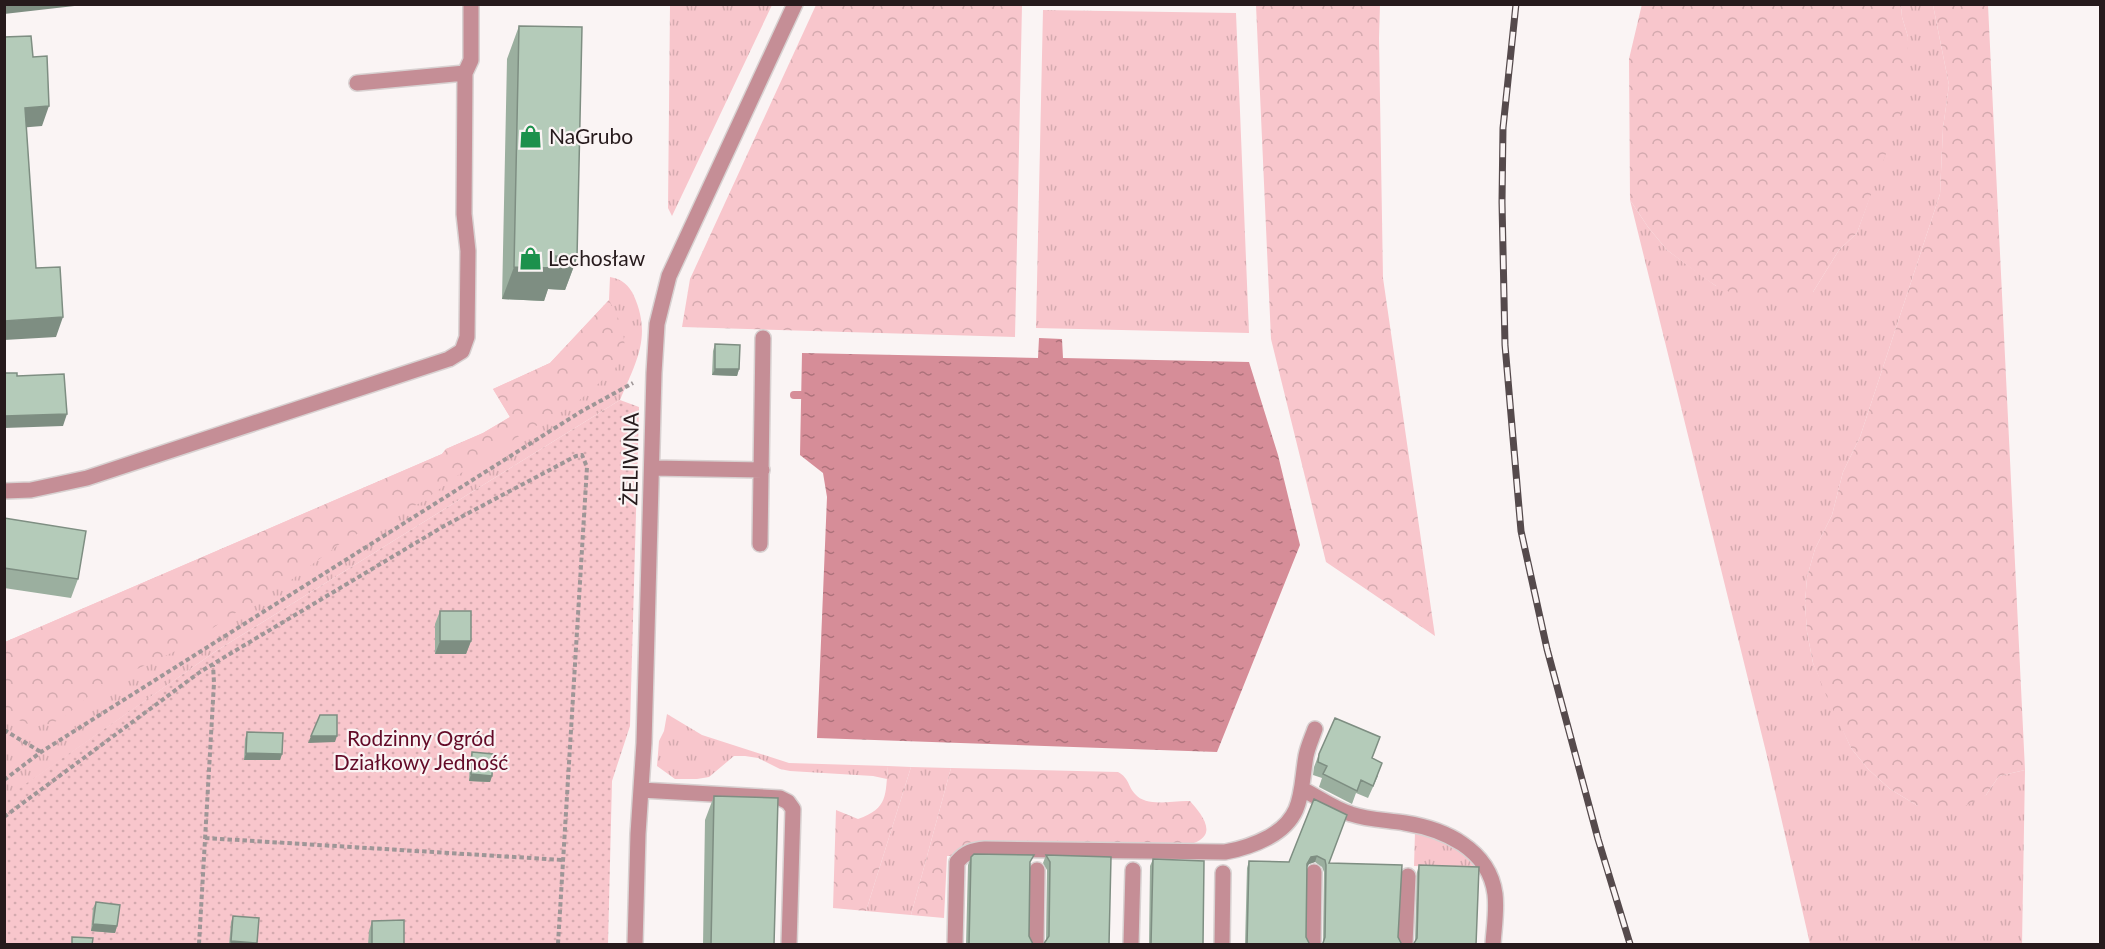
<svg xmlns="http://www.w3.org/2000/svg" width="2105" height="949" font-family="Lato,sans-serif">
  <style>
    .grass { fill: url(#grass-tufts) }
    .forest { fill: url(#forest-crowns) }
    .garden { fill: url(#garden-dots) }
    .water { fill: url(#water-ripples) }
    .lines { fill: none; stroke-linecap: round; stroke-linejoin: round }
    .stream { stroke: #d68d98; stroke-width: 8 }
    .minor-casing { stroke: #d8d1d1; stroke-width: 18 }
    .path { stroke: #9e9697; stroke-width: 4; stroke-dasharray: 4.5 3; stroke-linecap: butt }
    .minor { stroke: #c58e96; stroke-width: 15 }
    .rail-casing { stroke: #554a4c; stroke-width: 7 }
    .rail { stroke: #faf4f4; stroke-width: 4.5; stroke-dasharray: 14; stroke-linecap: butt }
    .wall { fill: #9baf9f }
    .shaded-wall { fill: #7e8e82 }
    .building { fill: #b4cbb9; stroke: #7e8e82; stroke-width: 1.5 }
    .labels { text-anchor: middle; stroke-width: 4.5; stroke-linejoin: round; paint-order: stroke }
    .poi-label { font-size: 21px; fill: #261a1c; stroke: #faf4f4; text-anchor: start }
    .street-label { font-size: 21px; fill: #261a1c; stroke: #faf4f4 }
    .park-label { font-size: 21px; fill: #630a27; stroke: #faf4f4 }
  </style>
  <defs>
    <pattern id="grass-tufts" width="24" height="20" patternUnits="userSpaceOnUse" patternTransform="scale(1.5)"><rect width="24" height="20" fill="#f8c6cc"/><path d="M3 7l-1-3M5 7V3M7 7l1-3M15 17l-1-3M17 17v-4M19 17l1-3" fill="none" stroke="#d4aaaf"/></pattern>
    <pattern id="forest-crowns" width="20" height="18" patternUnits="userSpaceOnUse" patternTransform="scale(1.5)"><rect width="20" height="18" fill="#f8c6cc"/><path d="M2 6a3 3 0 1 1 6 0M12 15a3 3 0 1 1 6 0" fill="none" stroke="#d4aaaf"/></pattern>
    <pattern id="garden-dots" width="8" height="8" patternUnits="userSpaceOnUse" patternTransform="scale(1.5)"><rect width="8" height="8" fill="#f8c6cc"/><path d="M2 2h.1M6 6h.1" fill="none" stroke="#d4aaaf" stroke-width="1.8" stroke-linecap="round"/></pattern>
    <pattern id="water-ripples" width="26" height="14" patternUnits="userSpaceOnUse" patternTransform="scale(1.5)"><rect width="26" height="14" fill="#d68d98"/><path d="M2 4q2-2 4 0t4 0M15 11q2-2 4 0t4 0" fill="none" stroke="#ad727b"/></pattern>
  </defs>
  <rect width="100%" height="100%" fill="#faf4f4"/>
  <!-- grass -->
  <path class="grass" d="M 670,5 L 772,5 L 672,216 L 668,208 Z
    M 1901,5 L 1933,5 L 1949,85 L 1943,128 L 1940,194 L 1860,437 L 1843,472 L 1832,515 L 1815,549 L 1807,577 L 1805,603 L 1807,632 L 1813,663 L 1851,748 L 1868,769 L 1890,789 L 1918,806 L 1986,795 L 1999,776 L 2025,770 L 2022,944 L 1810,944 L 1766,752 L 1630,200 L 1648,227 L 1667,250 L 1716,286 L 1813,292 L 1839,250 L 1857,233 L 1869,199 L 1908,37 L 1902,17 Z
    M 1043,10 L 1236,13 L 1249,333 L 1036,328 Z
    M 610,277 C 622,279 629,285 634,296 C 652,337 636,362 620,400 L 216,651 L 5,799 L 5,642 L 442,454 L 446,449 L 483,433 L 510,417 L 493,389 L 550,363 L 609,300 Z
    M 667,714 L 702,735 L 789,763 L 888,766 L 887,779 L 873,776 L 790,771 L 780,769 L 758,758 L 745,756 L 734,756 L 709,777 L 697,779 L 675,779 L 657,766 L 659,741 L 664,731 Z
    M 911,767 L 951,768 L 911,915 L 866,911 Z
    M 1415,832 L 1434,835 L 1469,855 L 1475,867 L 1414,866 Z"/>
  <!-- forest -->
  <path class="forest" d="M 1642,4 L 1901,5 L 1902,17 L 1908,37 L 1903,107 L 1857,233 L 1839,250 L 1813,292 L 1794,299 L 1768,301 L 1741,297 L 1716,286 L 1700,275 L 1667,250 L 1648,227 L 1630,200 L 1629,59 Z
    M 816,5 L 1022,5 L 1015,337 L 682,327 L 690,279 Z
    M 1256,5 L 1380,5 L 1379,38 L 1383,278 L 1435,636 L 1326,562 L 1271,339 Z
    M 1933,5 L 1988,5 L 2025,770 L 1999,776 L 1986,795 L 1965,806 L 1940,808 L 1918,806 L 1890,789 L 1868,769 L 1851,748 L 1826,695 L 1813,663 L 1807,632 L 1805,603 L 1807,577 L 1815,549 L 1832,515 L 1843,472 L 1860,437 L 1940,194 L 1943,128 L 1949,85 Z
    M 609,300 L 622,326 L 625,347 L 615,369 L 574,405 L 527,431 L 491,454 L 480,464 L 461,473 L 422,502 L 345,540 L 291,580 L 232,615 L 186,646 L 101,686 L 63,718 L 50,724 L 30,725 L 5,714 L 5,642 L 442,454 L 446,449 L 483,433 L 510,417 L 493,389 L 550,363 Z
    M 888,766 L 911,767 L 866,911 L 833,908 L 836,810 L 858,819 C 889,808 885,795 888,766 Z
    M 951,768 L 1118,772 C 1130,779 1127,785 1135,794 C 1147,808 1173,800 1190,801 C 1198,810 1216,830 1200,840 C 1196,843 1189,844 1185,846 L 947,856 L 944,918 L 911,915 Z"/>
  <!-- garden -->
  <path class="garden" d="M 620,400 L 639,407 L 630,726 L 612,781 L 608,944 L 5,944 L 4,799 L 216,651 Z"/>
  <!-- water -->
  <path class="water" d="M 1039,338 L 1062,339 L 1063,358 L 1249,362 L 1278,455 L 1300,545 L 1217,752 L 817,738 L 827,497 L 823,473 L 800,455 L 802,353 L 1038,358 Z"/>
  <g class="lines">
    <!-- stream -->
    <path class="stream" d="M 794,395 L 801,395"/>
    <defs>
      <path id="minor" d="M 357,83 L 465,73
        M 652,468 L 762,470
        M 4,491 L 31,490 L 87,478 L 449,359 L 462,351 L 467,337 L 468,251 L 464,214 L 465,73 L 471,60 L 471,4
        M 760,544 L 763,338
        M 1302,789 C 1318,797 1334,809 1351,814 C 1369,820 1387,820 1405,823 C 1444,829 1489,849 1495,894 C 1497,910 1494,928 1493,944
        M 641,790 L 780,798 L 788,802 L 793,809 L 789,944
        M 635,944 L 638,834 L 644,743 L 654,373 L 657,324 L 669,276 L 795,4
        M 955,944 L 957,862 C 965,852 973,850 985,849 L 1225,852 C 1242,849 1254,845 1269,837 C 1305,817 1300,790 1306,756 C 1308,746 1312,738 1315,729
        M 1036,944 L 1037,870
        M 1131,944 L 1133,870
        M 1222,944 L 1223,873
        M 1313,944 L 1314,872
        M 1405,944 L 1408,876"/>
    </defs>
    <!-- minor casing -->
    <use href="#minor" class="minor-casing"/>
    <!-- path -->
    <path class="path" d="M 4,730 L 41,752
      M 4,780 L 41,752 L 582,411 L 633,383
      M 4,817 L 200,672 L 228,655 L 444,526 L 576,456 L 582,455 L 587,467 L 558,944
      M 205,838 L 563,860
      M 199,944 L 214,683 L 213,665"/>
    <!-- minor -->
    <use href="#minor" class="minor"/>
    <defs>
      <path id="rail" d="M 1516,4 L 1503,128 L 1502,202 L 1505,345 L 1521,531 L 1547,649 L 1598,839 L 1630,944"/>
    </defs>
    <!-- rail casing -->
    <use href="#rail" class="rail-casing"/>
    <!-- rail -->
    <use href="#rail" class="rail"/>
  </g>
  <!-- wall -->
  <path class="wall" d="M 519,26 L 577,258 L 565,290 L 548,289 L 544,301 L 502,299 L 507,59 Z
    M 715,344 L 739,369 L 737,376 L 712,375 L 713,351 Z
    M 4,518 L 78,579 L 71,598 L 4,588 Z
    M 440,611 L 471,641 L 466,654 L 435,654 L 435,624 Z
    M 247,732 L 282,754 L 280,760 L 244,760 L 245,739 Z
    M 472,752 L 492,776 L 490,782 L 469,781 L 470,759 Z
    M 1319,754 L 1372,758 L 1378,776 L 1368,798 L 1356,793 L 1352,804 L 1319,787 L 1322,778 L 1313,775 L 1314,767 Z
    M 714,796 L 774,945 L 703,945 L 705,820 Z
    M 1314,799 L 1329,863 L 1402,865 L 1323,943 L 1324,872 L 1322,867 L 1315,862 L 1309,864 L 1307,867 L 1306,937 L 1310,945 L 1245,945 L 1247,868 L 1249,861 L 1289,862 Z
    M 1046,855 L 1109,945 L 1046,941 L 1047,870 L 1043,863 Z
    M 971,857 L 1030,864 L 1029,936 L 1033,944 L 1038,945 L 966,945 L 968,865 Z
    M 1153,859 L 1203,945 L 1149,945 L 1150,866 Z
    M 1419,865 L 1476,945 L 1415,942 L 1417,872 Z
    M 96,902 L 117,926 L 115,933 L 91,931 L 93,908 Z
    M 233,916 L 256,945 L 229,945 L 231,922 Z
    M 372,921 L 404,945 L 368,945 L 369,931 Z"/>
  <!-- shaded-wall -->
  <path class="shaded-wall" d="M 4,4 L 92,4 L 4,14 Z
    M 49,106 L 42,126 L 18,128 L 25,108 Z
    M 556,256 L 577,258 L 565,290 L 548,289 L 544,301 L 502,299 L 514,267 Z
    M 63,317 L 56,337 L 4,340 L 4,321 Z
    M 715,369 L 739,369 L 737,376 L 712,375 Z
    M 67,414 L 63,426 L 4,428 L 4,416 Z
    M 440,641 L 471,641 L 466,654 L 435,654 Z
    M 311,736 L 337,736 L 335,742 L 308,743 Z
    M 246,753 L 282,754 L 280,760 L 244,760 Z
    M 471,774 L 492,776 L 490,782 L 469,781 Z
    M 1317,856 L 1315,862 L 1309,864 L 1304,871 L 1311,857 Z
    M 93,924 L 117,926 L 115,933 L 91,931 Z
    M 231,941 L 257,943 L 256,945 L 230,945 Z"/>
  <!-- building -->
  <path class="building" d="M 519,26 L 582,27 L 577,258 L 556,256 L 556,268 L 514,267 Z
    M 31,36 L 33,57 L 47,56 L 49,106 L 25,108 L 36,268 L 60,267 L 63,317 L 4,321 L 4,37 Z
    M 715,344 L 740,345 L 739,369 L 715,369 Z
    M 4,373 L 17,373 L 17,376 L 64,374 L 67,414 L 4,416 Z
    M 4,518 L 86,531 L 78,579 L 4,568 Z
    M 440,611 L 471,611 L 471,641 L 440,641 Z
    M 320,715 L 337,715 L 337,736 L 311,736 Z
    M 1335,718 L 1380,737 L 1372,758 L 1382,763 L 1373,786 L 1361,780 L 1357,791 L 1323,774 L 1327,766 L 1318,762 L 1319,754 Z
    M 247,732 L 283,733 L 282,754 L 246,753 Z
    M 472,752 L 493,754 L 492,776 L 471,774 Z
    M 714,796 L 778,798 L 774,945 L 711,945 Z
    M 1314,799 L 1347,815 L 1329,863 L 1402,865 L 1398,937 L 1402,945 L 1320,945 L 1323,943 L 1325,937 L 1326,865 L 1325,860 L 1317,856 L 1311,857 L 1307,864 L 1306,937 L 1310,945 L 1247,945 L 1249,861 L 1289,862 Z
    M 974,854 L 1034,855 L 1030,862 L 1029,936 L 1033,944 L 1038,945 L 969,945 L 971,857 Z
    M 1046,855 L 1111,857 L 1109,945 L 1043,945 L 1049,936 L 1050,862 Z
    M 1153,859 L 1204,861 L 1203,945 L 1151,945 Z
    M 1419,865 L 1479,867 L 1476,945 L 1413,945 L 1417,938 Z
    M 96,902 L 120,905 L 117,926 L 93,924 Z
    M 233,916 L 259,918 L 257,943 L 231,941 Z
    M 404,920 L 404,945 L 372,945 L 372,921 Z
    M 72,937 L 93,938 L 92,945 L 72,945 Z"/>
  <!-- icons -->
  <defs>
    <symbol id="shop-bare" viewBox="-9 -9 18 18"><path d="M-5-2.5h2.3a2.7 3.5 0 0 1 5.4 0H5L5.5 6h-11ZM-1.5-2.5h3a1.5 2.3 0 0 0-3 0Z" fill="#1c914c" stroke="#faf4f4" stroke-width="2.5" paint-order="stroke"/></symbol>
  </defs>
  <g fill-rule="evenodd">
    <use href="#shop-bare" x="514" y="120" width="33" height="33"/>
    <use href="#shop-bare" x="514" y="242" width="33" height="33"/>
  </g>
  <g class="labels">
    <!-- poi labels -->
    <g class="poi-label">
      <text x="549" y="144">NaGrubo</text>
      <text x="548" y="266">Lechosław</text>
    </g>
    <!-- street labels -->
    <g class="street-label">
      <text transform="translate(631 459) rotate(-89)" y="7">ŻELIWNA</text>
    </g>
    <!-- park labels -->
    <g class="park-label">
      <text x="421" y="746">Rodzinny Ogród<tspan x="421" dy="24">Działkowy Jedność</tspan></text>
    </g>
  </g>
  <!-- border -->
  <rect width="2105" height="949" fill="none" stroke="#261a1c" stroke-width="12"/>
</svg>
